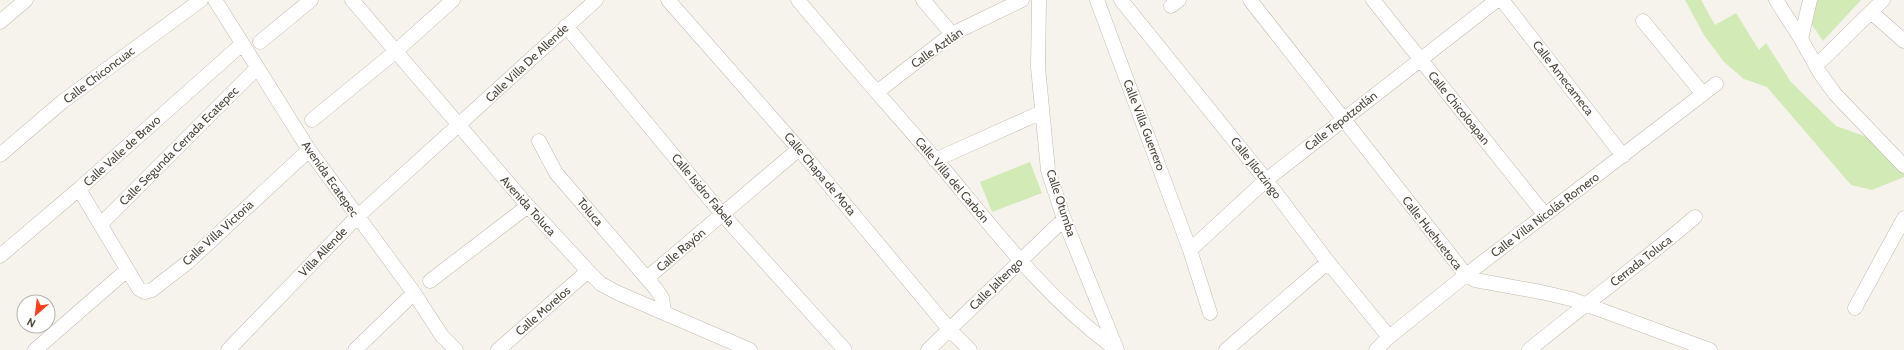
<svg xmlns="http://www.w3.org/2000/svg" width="1904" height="350" font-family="Cabin,sans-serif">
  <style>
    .green { fill: #d2eab5 }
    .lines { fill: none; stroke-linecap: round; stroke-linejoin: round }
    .minor-casing { stroke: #c2bbae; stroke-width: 15 }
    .minor { stroke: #fff; stroke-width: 14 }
    .labels { text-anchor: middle; stroke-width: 3; stroke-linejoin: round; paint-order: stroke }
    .street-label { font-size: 12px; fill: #4b4439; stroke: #fff }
  </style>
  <rect width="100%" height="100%" fill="#f6f3ec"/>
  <!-- green -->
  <path class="green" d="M 1685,0 L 1701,0 L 1715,25 L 1736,13 L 1759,50 L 1766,43 L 1791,82 L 1836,126 L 1867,137 L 1904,173 L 1904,177 L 1872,190 L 1851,185 L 1767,87 L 1744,79 L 1724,62 L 1704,35 Z
    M 1817,0 L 1861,0 L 1823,41 L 1811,23 Z
    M 1030,162 L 1042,193 L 992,212 L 980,182 Z"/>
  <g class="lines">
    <defs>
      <path id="minor" d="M 215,0 L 309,150 L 414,293 L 442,336 L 456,350
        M 352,0 L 528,206 L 588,271 L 601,284 L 618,293 L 750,350
        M 668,0 L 799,149 L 949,329 L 970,350
        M 798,0 C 847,59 898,116 948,174 C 1000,237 1050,302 1117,350
        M 923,0 L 952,34
        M 1039,0 L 1038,67 L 1048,170 L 1064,219 L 1117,350
        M 1097,0 L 1190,250 L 1210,313
        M 1121,0 L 1266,180 L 1328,262 L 1389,337
        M 1250,0 L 1466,275 L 1475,280 L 1541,292 L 1571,299 L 1710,350
        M 1373,0 L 1545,215
        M 1502,0 L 1623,156
        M 1776,0 L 1801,39 L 1820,73 L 1835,94 L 1904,166
        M 1171,6 L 1179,0
        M 1871,12 L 1904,41
        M 1643,21 L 1703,94
        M 0,22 L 26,0
        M 566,26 L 722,214 L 845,350
        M 1801,39 L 1810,0
        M 260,42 L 311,0
        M 1816,66 L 1883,0
        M 877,92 L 952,34 L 1022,0
        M 312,120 L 395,52 L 453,0
        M 539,141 L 556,173 L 656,289 L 662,298 L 664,312
        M 0,155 L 62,102 L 201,0
        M 935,160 L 1042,112
        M 79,189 L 139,289 L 145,292 L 152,290 L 188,262 L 309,150
        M 101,224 L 257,68
        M 1190,250 L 1266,180 L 1497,0
        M 0,256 L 79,189 L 242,44
        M 647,278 L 799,149
        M 430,281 L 528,206
        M 1855,308 L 1904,218
        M 35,350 L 127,270
        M 228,350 L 357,217 L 596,0
        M 355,350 L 414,293
        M 498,350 L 588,271
        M 928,350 L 1064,219
        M 1226,350 L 1328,262
        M 1376,350 L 1389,337 L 1466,275 L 1716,84
        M 1529,350 C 1584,305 1641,263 1695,217"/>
    </defs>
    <!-- minor casing -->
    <use href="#minor" class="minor-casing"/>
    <!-- minor -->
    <use href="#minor" class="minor"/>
  </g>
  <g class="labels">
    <!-- street labels -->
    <g class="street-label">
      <text transform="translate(937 48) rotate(-35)" y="4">Calle Aztlán</text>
      <text transform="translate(527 63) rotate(-43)" y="4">Calle Villa De Allende</text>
      <text transform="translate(99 75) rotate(-37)" y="4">Calle Chiconcuac</text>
      <text transform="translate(1563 78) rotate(52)" y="4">Calle Amecameca</text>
      <text transform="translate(1459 108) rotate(51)" y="4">Calle Chicoloapan</text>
      <text transform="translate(1341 121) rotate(-38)" y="4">Calle Tepotzotlán</text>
      <text transform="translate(1144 125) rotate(69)" y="4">Calle Villa Guerrero</text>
      <text transform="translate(179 146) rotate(-45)" y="4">Calle Segunda Cerrada Ecatepec</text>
      <text transform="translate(122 151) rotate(-42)" y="4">Calle Valle de Bravo</text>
      <text transform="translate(1256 168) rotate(52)" y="4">Calle Jilotzingo</text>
      <text transform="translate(820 174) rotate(50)" y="4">Calle Chapa de Mota</text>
      <text transform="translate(330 179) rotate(55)" y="4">Avenida Ecatepec</text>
      <text transform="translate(952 180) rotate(50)" y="4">Calle Villa del Carbón</text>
      <text transform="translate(703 190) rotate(50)" y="4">Calle Isidro Fabela</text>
      <text transform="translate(1061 203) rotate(72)" y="4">Calle Otumba</text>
      <text transform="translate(528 206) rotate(48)" y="4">Avenida Toluca</text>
      <text transform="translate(590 212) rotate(50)" y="4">Toluca</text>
      <text transform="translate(1545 215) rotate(-37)" y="4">Calle Villa Nicolás Romero</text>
      <text transform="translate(218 233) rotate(-42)" y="4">Calle Villa Victoria</text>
      <text transform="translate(1432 233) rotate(52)" y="4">Calle Huehuetoca</text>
      <text transform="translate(681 250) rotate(-40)" y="4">Calle Rayón</text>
      <text transform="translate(323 252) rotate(-46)" y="4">Villa Allende</text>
      <text transform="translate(1641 261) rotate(-38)" y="4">Cerrada Toluca</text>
      <text transform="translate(996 284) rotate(-44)" y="4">Calle Jaltengo</text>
      <text transform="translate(543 311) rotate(-41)" y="4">Calle Morelos</text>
    </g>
  </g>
  <!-- north arrow -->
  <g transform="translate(36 314) rotate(208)"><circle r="19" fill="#ffffff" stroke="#b7b4b0"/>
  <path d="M0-3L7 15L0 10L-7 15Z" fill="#fc3f1d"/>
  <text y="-6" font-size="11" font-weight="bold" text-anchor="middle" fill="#4b4439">N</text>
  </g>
</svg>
